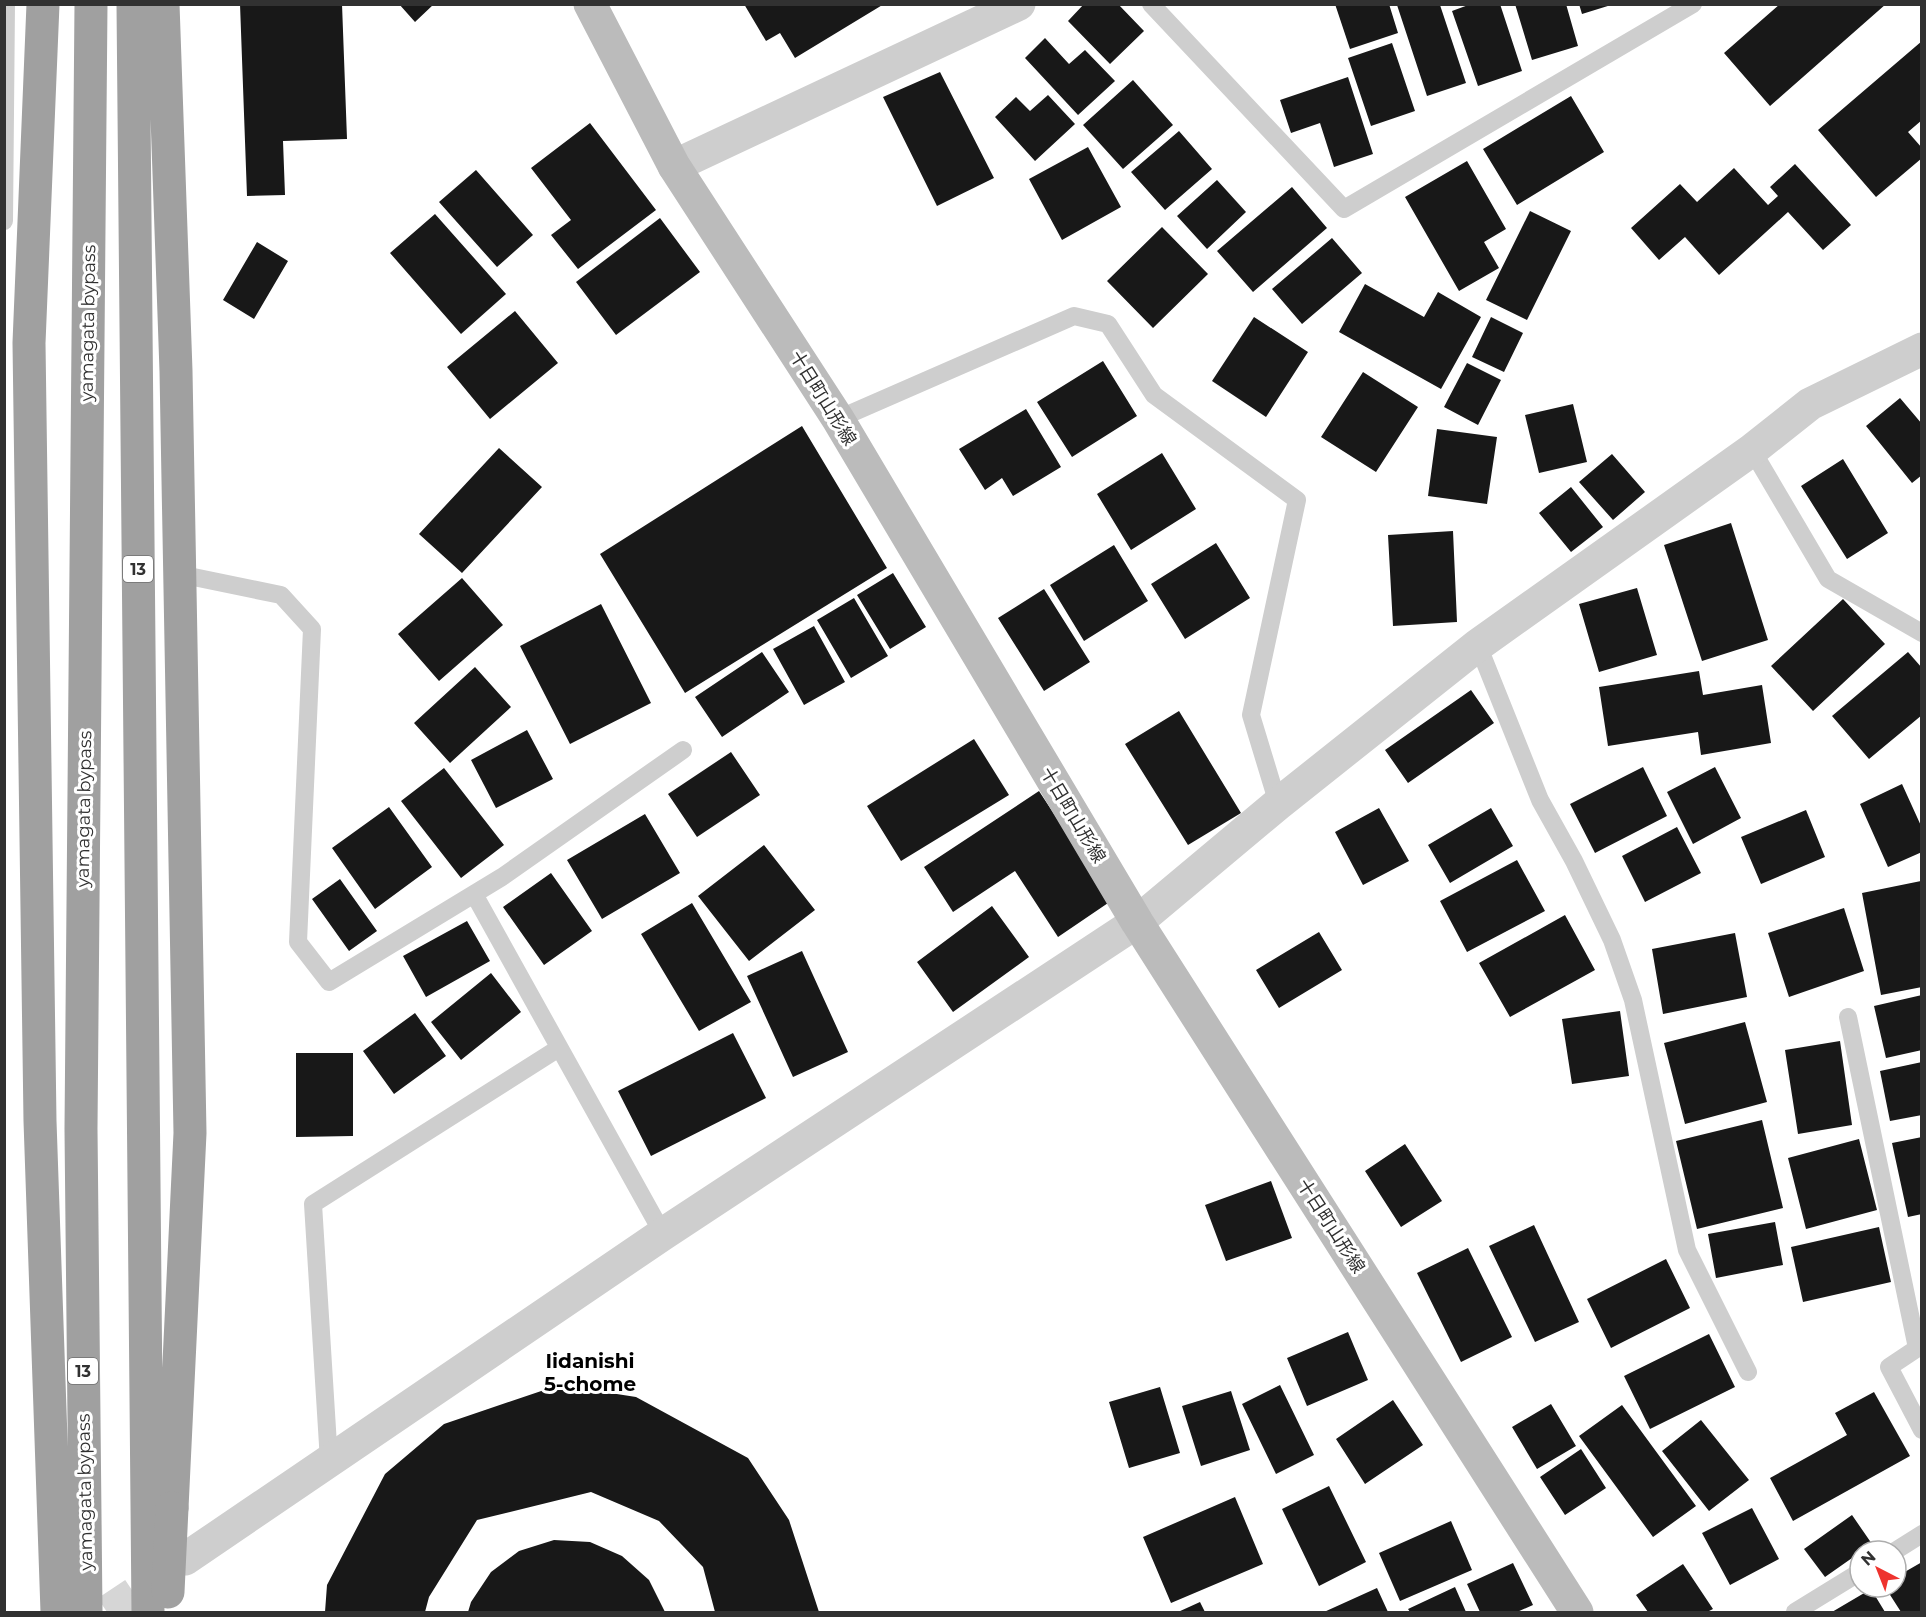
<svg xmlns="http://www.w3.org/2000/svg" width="1926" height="1617" font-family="Montserrat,'Noto Sans JP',sans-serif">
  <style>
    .building { fill: #181818 }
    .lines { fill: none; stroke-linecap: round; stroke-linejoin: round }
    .minor-tunnel { stroke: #d6d6d6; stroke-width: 33; stroke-dasharray: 33 16; stroke-linecap: butt }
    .service { stroke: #cecece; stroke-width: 18 }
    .minor { stroke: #cecece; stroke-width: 33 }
    .secondary { stroke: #bbb; stroke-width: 33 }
    .trunk { stroke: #a0a0a0; stroke-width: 33 }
    .trunk-bridge { stroke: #a0a0a0; stroke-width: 33 }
    .labels { text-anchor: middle; stroke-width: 6; stroke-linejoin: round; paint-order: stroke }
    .shield { fill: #fff; stroke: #6f6f6f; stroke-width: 1.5 }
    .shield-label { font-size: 16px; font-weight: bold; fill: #313131 }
    .street-label { font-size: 18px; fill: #313131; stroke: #fff }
    .neighbourhood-label { font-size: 20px; font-weight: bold; fill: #000; stroke: #fff }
  </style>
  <rect width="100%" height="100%" fill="#fff"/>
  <!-- building -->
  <path class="building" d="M 240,4 L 342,4 L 347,139 L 283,141 L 285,195 L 247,196 Z
    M 399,4 L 434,4 L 415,22 Z
    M 744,4 L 884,4 L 795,58 L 780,33 L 766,41 Z
    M 1084,4 L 1118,4 L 1144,31 L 1110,64 L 1068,21 Z
    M 1335,4 L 1389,4 L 1398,33 L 1350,49 Z
    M 1471,4 L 1500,4 L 1522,71 L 1478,86 L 1452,11 Z
    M 1515,4 L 1566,4 L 1578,46 L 1532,60 Z
    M 1579,4 L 1611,4 L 1611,5 L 1582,14 Z
    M 1780,4 L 1886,4 L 1770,106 L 1724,53 Z
    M 1397,5 L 1440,5 L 1466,83 L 1427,96 Z
    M 1045,38 L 1069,64 L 1085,50 L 1115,81 L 1078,115 L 1025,58 Z
    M 1922,41 L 1922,120 L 1908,132 L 1922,148 L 1922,158 L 1876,197 L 1818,130 Z
    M 1392,43 L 1415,111 L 1371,126 L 1348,58 Z
    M 940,72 L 994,178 L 937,206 L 883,97 Z
    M 1348,77 L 1373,154 L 1334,167 L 1320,123 L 1291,133 L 1280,100 Z
    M 1133,80 L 1173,125 L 1123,169 L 1083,125 Z
    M 1048,95 L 1075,124 L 1035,161 L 995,117 L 1016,97 L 1030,111 Z
    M 1571,96 L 1604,152 L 1517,205 L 1483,149 Z
    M 590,123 L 656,210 L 578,269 L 551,235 L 571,220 L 531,168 Z
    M 1179,131 L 1212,169 L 1165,210 L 1131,172 Z
    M 1088,147 L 1121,207 L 1062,240 L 1029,179 Z
    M 1467,161 L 1506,229 L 1484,242 L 1499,268 L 1459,291 L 1405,197 Z
    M 1795,164 L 1851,225 L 1823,250 L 1788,212 L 1719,275 L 1685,237 L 1659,260 L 1631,228 L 1680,184 L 1697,202 L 1734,168 L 1768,205 L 1778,196 L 1770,187 Z
    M 476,170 L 533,235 L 497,267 L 439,202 Z
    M 1217,180 L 1246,212 L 1207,249 L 1177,216 Z
    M 1292,187 L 1327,228 L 1253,292 L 1217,251 Z
    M 1530,211 L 1571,231 L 1527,320 L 1486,300 Z
    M 435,214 L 506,294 L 461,334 L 390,253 Z
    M 660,218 L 700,272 L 616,335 L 576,282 Z
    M 1162,227 L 1208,274 L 1153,328 L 1107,281 Z
    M 1332,238 L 1362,273 L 1302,324 L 1272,289 Z
    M 257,242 L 288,261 L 254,319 L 223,300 Z
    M 1365,284 L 1424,317 L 1438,292 L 1481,317 L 1441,389 L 1339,332 Z
    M 515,311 L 558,363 L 490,419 L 447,367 Z
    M 1254,317 L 1308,352 L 1266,417 L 1212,381 Z
    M 1491,317 L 1523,333 L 1504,372 L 1472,357 Z
    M 1103,361 L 1137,416 L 1072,457 L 1037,402 Z
    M 1467,363 L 1501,380 L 1478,425 L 1444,407 Z
    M 1363,372 L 1418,407 L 1376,472 L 1321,437 Z
    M 1900,398 L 1922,424 L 1922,475 L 1912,483 L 1866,426 Z
    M 1573,404 L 1587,462 L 1539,473 L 1525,415 Z
    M 1026,409 L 1061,467 L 1013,496 L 1002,478 L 985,490 L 959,449 Z
    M 802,426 L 887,568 L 685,693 L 600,554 Z
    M 1437,429 L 1497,437 L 1487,504 L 1428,496 Z
    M 499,448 L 542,487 L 462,573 L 419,534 Z
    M 1162,453 L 1196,509 L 1131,550 L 1097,494 Z
    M 1612,454 L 1645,492 L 1613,520 L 1579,482 Z
    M 1843,459 L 1888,533 L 1847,559 L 1801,486 Z
    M 1571,487 L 1603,527 L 1571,552 L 1539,513 Z
    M 1731,523 L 1768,640 L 1702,661 L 1664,545 Z
    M 1453,531 L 1457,622 L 1393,626 L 1388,535 Z
    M 1216,543 L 1250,598 L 1185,639 L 1151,584 Z
    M 1114,545 L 1148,601 L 1084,641 L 1050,585 Z
    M 893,573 L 926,627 L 890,649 L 857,595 Z
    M 462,578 L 503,625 L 439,681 L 398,634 Z
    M 1637,588 L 1657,655 L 1599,672 L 1579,604 Z
    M 1044,589 L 1090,662 L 1044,691 L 998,618 Z
    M 854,598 L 888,656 L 851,678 L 817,620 Z
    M 1843,599 L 1885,644 L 1813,711 L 1771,666 Z
    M 601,604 L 651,703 L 570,744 L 520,646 Z
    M 814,626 L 845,682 L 804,705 L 773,649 Z
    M 762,652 L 789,692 L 722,737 L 695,697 Z
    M 1908,652 L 1922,668 L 1922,715 L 1869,759 L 1832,716 Z
    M 475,667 L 511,707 L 450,763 L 414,723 Z
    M 1699,671 L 1703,695 L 1762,685 L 1771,743 L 1701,755 L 1698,732 L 1608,746 L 1599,687 Z
    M 1471,690 L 1494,723 L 1408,783 L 1385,750 Z
    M 1179,711 L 1241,813 L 1188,845 L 1125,744 Z
    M 527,730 L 553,779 L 496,808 L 471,760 Z
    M 974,739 L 1009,795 L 901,861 L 867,806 Z
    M 731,752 L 760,795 L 697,837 L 668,794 Z
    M 1643,767 L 1667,816 L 1595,853 L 1570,804 Z
    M 1715,767 L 1741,818 L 1693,844 L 1667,792 Z
    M 444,768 L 504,845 L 461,878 L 401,801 Z
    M 1902,784 L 1922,828 L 1922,852 L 1888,867 L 1860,804 Z
    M 1039,791 L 1111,901 L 1058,937 L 1015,871 L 953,912 L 924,867 Z
    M 389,807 L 432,867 L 375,909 L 332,848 Z
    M 1379,808 L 1409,861 L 1363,885 L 1335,832 Z
    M 1491,808 L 1513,846 L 1450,883 L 1428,845 Z
    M 1806,810 L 1825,857 L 1761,884 L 1741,837 Z
    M 645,814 L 680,873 L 602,919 L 567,860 Z
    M 1677,827 L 1701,873 L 1645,902 L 1622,856 Z
    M 764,845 L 815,910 L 749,961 L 698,896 Z
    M 1517,860 L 1545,911 L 1467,952 L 1440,901 Z
    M 551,873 L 592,931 L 544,965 L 503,907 Z
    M 340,879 L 377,931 L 349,951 L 312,899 Z
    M 1921,881 L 1922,987 L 1881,995 L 1862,893 Z
    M 692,903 L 751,1002 L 699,1031 L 641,934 Z
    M 992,906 L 1029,957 L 953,1012 L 917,962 Z
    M 1844,908 L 1864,971 L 1789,997 L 1768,933 Z
    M 1565,915 L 1595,970 L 1510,1017 L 1479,963 Z
    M 467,921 L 490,961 L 426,997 L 403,956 Z
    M 1319,932 L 1342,970 L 1279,1008 L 1256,970 Z
    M 1735,933 L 1747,997 L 1663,1014 L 1652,949 Z
    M 802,951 L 848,1052 L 793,1077 L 747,976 Z
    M 491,973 L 521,1012 L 461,1060 L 431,1022 Z
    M 1922,995 L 1922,1050 L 1886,1058 L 1874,1006 Z
    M 1620,1011 L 1629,1076 L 1572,1084 L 1562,1019 Z
    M 415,1013 L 446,1056 L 394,1094 L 363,1051 Z
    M 1745,1022 L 1767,1102 L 1685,1124 L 1664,1043 Z
    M 733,1033 L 766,1098 L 651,1156 L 618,1091 Z
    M 1840,1041 L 1852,1125 L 1798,1134 L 1785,1050 Z
    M 296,1053 L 353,1053 L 353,1136 L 296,1137 Z
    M 1922,1062 L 1922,1115 L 1890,1121 L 1880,1071 Z
    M 1762,1120 L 1783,1208 L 1697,1229 L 1676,1141 Z
    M 1922,1137 L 1922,1214 L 1908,1217 L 1892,1143 Z
    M 1859,1139 L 1877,1210 L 1806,1229 L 1788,1158 Z
    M 1405,1144 L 1442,1201 L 1401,1227 L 1365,1171 Z
    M 1271,1181 L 1292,1238 L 1226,1261 L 1205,1205 Z
    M 1775,1222 L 1783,1265 L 1716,1278 L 1708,1234 Z
    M 1534,1225 L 1579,1322 L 1535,1342 L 1489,1246 Z
    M 1879,1227 L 1891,1282 L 1803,1302 L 1791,1247 Z
    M 1468,1248 L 1512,1337 L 1461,1362 L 1417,1273 Z
    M 1666,1259 L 1690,1308 L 1611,1348 L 1587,1299 Z
    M 1348,1332 L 1368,1380 L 1307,1406 L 1287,1358 Z
    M 1709,1334 L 1735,1387 L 1650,1429 L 1624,1376 Z
    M 559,1385 L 636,1397 L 748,1458 L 789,1520 L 819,1612 L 715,1612 L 703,1567 L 659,1521 L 591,1492 L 477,1520 L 429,1597 L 425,1612 L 325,1612 L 327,1585 L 385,1474 L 444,1424 Z
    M 1280,1385 L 1314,1455 L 1276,1474 L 1242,1404 Z
    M 1160,1387 L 1180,1453 L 1129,1468 L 1109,1402 Z
    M 1231,1391 L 1250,1450 L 1201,1466 L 1182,1406 Z
    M 1874,1392 L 1910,1456 L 1793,1521 L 1770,1478 L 1847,1435 L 1835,1413 Z
    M 1393,1400 L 1423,1445 L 1365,1484 L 1336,1439 Z
    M 1551,1404 L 1576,1446 L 1537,1469 L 1512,1427 Z
    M 1622,1405 L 1696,1506 L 1653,1537 L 1579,1436 Z
    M 1701,1420 L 1749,1480 L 1709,1511 L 1662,1451 Z
    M 1581,1449 L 1606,1488 L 1565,1515 L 1540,1477 Z
    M 1329,1486 L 1366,1562 L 1319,1586 L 1282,1509 Z
    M 1235,1497 L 1263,1564 L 1171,1603 L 1143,1537 Z
    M 1752,1508 L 1779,1559 L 1730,1585 L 1702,1533 Z
    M 1852,1515 L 1872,1544 L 1825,1577 L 1804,1549 Z
    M 1451,1521 L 1472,1570 L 1400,1601 L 1379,1553 Z
    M 554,1540 L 590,1542 L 622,1556 L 649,1580 L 665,1612 L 468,1612 L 471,1602 L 491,1572 L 519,1551 Z
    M 1922,1562 L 1922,1612 L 1901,1612 L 1885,1587 L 1896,1587 L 1896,1577 Z
    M 1513,1563 L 1533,1605 L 1517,1612 L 1480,1612 L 1467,1584 Z
    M 1683,1564 L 1713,1609 L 1707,1612 L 1648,1612 L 1636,1595 Z
    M 1455,1587 L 1466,1612 L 1410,1612 L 1408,1609 Z
    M 1377,1588 L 1388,1612 L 1324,1612 Z
    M 1871,1589 L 1885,1612 L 1832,1612 Z
    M 1200,1602 L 1205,1612 L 1178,1612 Z"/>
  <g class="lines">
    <!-- minor-tunnel -->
    <path class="minor-tunnel" d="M 107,1612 L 168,1571"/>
    <!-- service -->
    <path class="service" d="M 1151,4 L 1344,209 L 1693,4
      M 4,221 L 6,4
      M 838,419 L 1074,316 L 1108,324 L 1154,395 L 1297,500 L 1251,715 L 1278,804
      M 1752,450 L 1828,579 L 1922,633
      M 179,574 L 281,595 L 312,629 L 298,942 L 329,982 L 502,877 L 683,750
      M 1478,645 L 1540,800 L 1574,861 L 1612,940 L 1633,1000 L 1687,1250 L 1748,1372
      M 474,894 L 663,1234
      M 1848,1017 L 1917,1348
      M 1922,1345 L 1889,1367 L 1922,1430
      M 329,1461 L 313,1204 L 559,1048
      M 1895,1551 L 1922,1534
      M 1795,1612 L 1860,1572"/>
    <!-- minor -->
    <path class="minor" d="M 674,166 L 1019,4
      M 185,1559 L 663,1234 L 1137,922 L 1278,804 L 1478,645 L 1752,450 L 1810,404 L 1922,349"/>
    <!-- secondary -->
    <path class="secondary" d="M 590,4 L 674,166 L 838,419 L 1137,922 L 1577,1612"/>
    <!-- trunk -->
    <path class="trunk" d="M 43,4 L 29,343 L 40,1121 L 57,1612
      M 133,4 L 148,1612
      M 163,4 L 176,371 L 190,1133 L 172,1508
      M 86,1612 L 81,1129 L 91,4"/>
    <!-- trunk-bridge -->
    <path class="trunk-bridge" d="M 168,1592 L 172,1508"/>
  </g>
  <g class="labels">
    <!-- shield labels -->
    <g class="shield">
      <rect x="123" y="556" width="30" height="26" rx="4.5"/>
      <rect x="68" y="1358" width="30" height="26" rx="4.5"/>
    </g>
    <g class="shield-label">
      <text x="138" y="575">13</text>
      <text x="83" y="1377">13</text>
    </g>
    <!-- street labels -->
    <g class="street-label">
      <text transform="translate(88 323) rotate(-89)" y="6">yamagata bypass</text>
      <text transform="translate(823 398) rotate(58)" y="6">十日町山形線</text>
      <text transform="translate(84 809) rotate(-89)" y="6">yamagata bypass</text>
      <text transform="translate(1073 815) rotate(59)" y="6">十日町山形線</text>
      <text transform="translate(1331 1226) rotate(57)" y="6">十日町山形線</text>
      <text transform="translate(85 1492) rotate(-91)" y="6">yamagata bypass</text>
    </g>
    <!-- neighbourhood labels -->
    <g class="neighbourhood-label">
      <text x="590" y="1368">Iidanishi<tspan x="590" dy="23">5-chome</tspan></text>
    </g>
  </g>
  <!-- border -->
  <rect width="1926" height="1617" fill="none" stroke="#313131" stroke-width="12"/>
  <!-- north arrow -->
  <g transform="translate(1878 1569) rotate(318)"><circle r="28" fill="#ffffff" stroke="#adadad" stroke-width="1.5"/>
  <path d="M0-4.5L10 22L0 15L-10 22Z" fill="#ee332e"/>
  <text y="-9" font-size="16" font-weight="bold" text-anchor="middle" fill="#313131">N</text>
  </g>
</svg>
